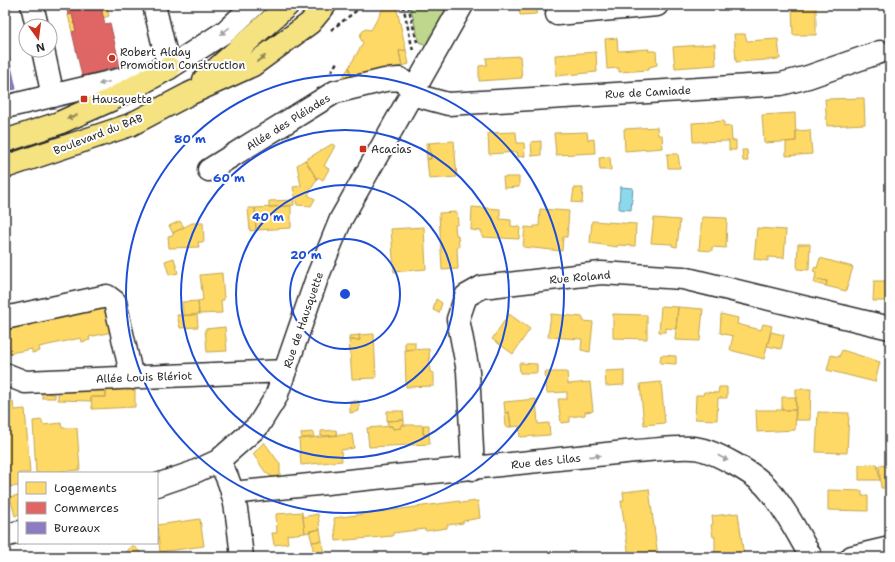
<svg xmlns="http://www.w3.org/2000/svg" width="895" height="562" font-family="'Shantell Sans',sans-serif">
  <style>
    .green { fill: #bed78d; stroke: #74815c }
    .water { fill: #8cd9ed; stroke: #65939f }
    .homes { fill: #ffd966; stroke: #bfa554 }
    .shops { fill: #e06666; stroke: #aa5454 }
    .offices { fill: #8e7cc3; stroke: #706495 }
    .lines { fill: none; stroke-linecap: round; stroke-linejoin: round }
    .minor-casing { stroke: #2b2b2b; stroke-width: 25 }
    .major-casing { stroke: #2b2b2b; stroke-width: 25 }
    .path { stroke: #2b2b2b; stroke-width: 2.5; stroke-dasharray: 4 3; stroke-linecap: butt }
    .minor { stroke: #fff; stroke-width: 22 }
    .major { stroke: #f5e382; stroke-width: 22 }
    .oneway { fill: #a0a0a0 }
    .oneway2 { fill: #908756 }
    .ring { fill: none; stroke: #1d4ed8; stroke-width: 2 }
    .poi-dot { fill: #c8321e; stroke: #fff; stroke-width: 1.5 }
    .labels { text-anchor: middle; stroke-width: 4; stroke-linejoin: round; paint-order: stroke }
    .poi-label { font-size: 11px; fill: #2b2b2b; stroke: #fff; text-anchor: start }
    .street-label { font-size: 11px; fill: #2b2b2b; stroke: #fff }
    .centre { fill: #1d4ed8; stroke: #fff; stroke-width: 2 }
    .ring-label { font-size: 12px; text-anchor: middle; font-weight: bold; fill: #1d4ed8; stroke: #fff; stroke-width: 4; stroke-linejoin: round; paint-order: stroke }
  </style>
  <rect width="100%" height="100%" fill="#fff"/>
  <filter id="ink" filterUnits="userSpaceOnUse"><feTurbulence type="fractalNoise" baseFrequency=".025" numOctaves="2"/><feDisplacementMap in="SourceGraphic" scale="8" xChannelSelector="R" yChannelSelector="G"/><feConvolveMatrix kernelMatrix="1 2 1 2 8 2 1 2 1" color-interpolation-filters="sRGB"/></filter>
  <g filter="url(#ink)">
    <!-- green -->
    <path class="green" d="M 410,5 L 448,5 L 428,46 L 419,42 Z"/>
    <!-- water -->
    <path class="water" d="M 620,187 L 633,188 L 631,210 L 619,209 Z"/>
    <!-- homes -->
    <path class="homes" d="M 106,5 L 109,16 L 103,18 L 101,7 Z
      M 396,5 L 406,50 L 399,51 L 402,66 L 351,77 L 349,67 L 363,43 L 360,38 L 361,33 L 365,29 L 371,30 L 384,7 Z
      M 528,5 L 539,5 L 536,14 L 520,15 L 519,6 Z
      M 792,5 L 816,5 L 816,35 L 793,35 Z
      M 853,5 L 876,5 L 876,8 L 853,6 Z
      M 72,14 L 76,31 L 72,32 L 68,15 Z
      M 734,34 L 745,34 L 747,41 L 778,39 L 780,59 L 736,62 Z
      M 617,38 L 618,51 L 649,49 L 648,51 L 656,51 L 657,65 L 649,67 L 649,70 L 619,72 L 619,68 L 607,69 L 605,39 Z
      M 715,44 L 716,65 L 675,68 L 673,47 Z
      M 406,50 L 409,64 L 402,66 L 399,51 Z
      M 596,52 L 597,72 L 556,76 L 555,55 Z
      M 520,56 L 522,78 L 479,81 L 479,66 L 487,65 L 486,58 Z
      M 349,67 L 351,77 L 341,80 Z
      M 864,98 L 865,124 L 827,126 L 825,99 Z
      M 795,113 L 796,141 L 764,143 L 762,115 Z
      M 724,121 L 724,127 L 731,126 L 732,141 L 736,140 L 736,150 L 729,150 L 729,141 L 693,142 L 692,123 Z
      M 657,127 L 658,135 L 662,135 L 663,148 L 625,151 L 624,129 Z
      M 810,130 L 812,154 L 786,156 L 786,142 L 796,141 L 796,131 Z
      M 516,132 L 517,143 L 524,143 L 525,156 L 518,157 L 517,152 L 489,154 L 488,133 Z
      M 587,132 L 588,140 L 594,139 L 595,153 L 556,155 L 554,133 Z
      M 454,141 L 457,177 L 429,179 L 427,159 L 431,159 L 429,143 Z
      M 541,141 L 541,155 L 532,156 L 531,142 Z
      M 426,143 L 429,143 L 431,159 L 427,159 Z
      M 332,144 L 335,146 L 324,166 L 329,169 L 323,180 L 318,177 L 317,179 L 305,160 Z
      M 742,150 L 747,150 L 748,161 L 743,161 Z
      M 667,154 L 678,154 L 680,168 L 668,168 Z
      M 610,157 L 611,170 L 600,170 L 599,158 Z
      M 305,160 L 317,179 L 308,195 L 315,199 L 311,206 L 297,205 L 293,187 L 301,186 L 297,165 Z
      M 503,177 L 519,177 L 519,187 L 504,188 Z
      M 574,188 L 583,188 L 582,203 L 572,202 Z
      M 294,200 L 294,205 L 269,207 L 269,201 Z
      M 291,206 L 291,228 L 256,230 L 255,208 Z
      M 888,206 L 890,206 L 890,234 L 886,234 Z
      M 472,207 L 500,209 L 500,219 L 511,220 L 511,226 L 520,227 L 519,239 L 482,237 L 482,231 L 471,230 Z
      M 248,208 L 255,208 L 256,230 L 250,231 Z
      M 540,209 L 569,211 L 567,237 L 563,237 L 562,251 L 523,247 L 525,227 L 534,228 L 534,226 L 539,226 Z
      M 457,212 L 458,224 L 455,225 L 456,235 L 458,235 L 459,247 L 457,247 L 458,269 L 442,270 L 439,213 Z
      M 702,217 L 727,218 L 726,248 L 712,247 L 712,251 L 699,250 Z
      M 654,218 L 680,220 L 677,247 L 672,246 L 672,244 L 651,243 Z
      M 180,221 L 184,227 L 173,233 L 169,226 Z
      M 592,221 L 636,224 L 635,246 L 618,245 L 617,247 L 590,243 Z
      M 192,223 L 203,223 L 204,242 L 198,242 L 199,247 L 169,248 L 168,236 L 173,235 L 173,233 Z
      M 424,227 L 426,269 L 394,272 L 391,229 Z
      M 757,228 L 786,230 L 784,258 L 768,257 L 768,261 L 754,259 Z
      M 798,244 L 810,244 L 809,270 L 797,269 Z
      M 174,258 L 178,273 L 169,275 L 165,261 Z
      M 820,258 L 853,267 L 846,291 L 826,286 L 827,281 L 815,279 L 816,272 L 813,271 L 815,267 L 817,268 Z
      M 222,273 L 224,300 L 221,300 L 222,313 L 199,314 L 198,301 L 203,300 L 200,275 Z
      M 815,279 L 827,281 L 826,286 L 814,283 Z
      M 874,281 L 890,281 L 890,301 L 873,301 Z
      M 436,299 L 442,303 L 439,313 L 433,310 Z
      M 198,301 L 199,314 L 183,316 L 182,302 Z
      M 107,306 L 112,332 L 89,337 L 90,340 L 82,342 L 81,338 L 39,347 L 40,351 L 32,353 L 32,349 L 10,353 L 5,328 Z
      M 661,306 L 678,307 L 676,329 L 666,328 L 666,332 L 659,332 Z
      M 678,307 L 703,309 L 700,341 L 675,340 Z
      M 509,314 L 530,329 L 513,354 L 492,339 Z
      M 551,314 L 583,317 L 583,321 L 593,322 L 590,352 L 581,350 L 582,339 L 548,337 Z
      M 613,314 L 647,315 L 647,339 L 613,338 Z
      M 721,314 L 738,318 L 737,324 L 761,330 L 763,324 L 772,326 L 764,359 L 730,350 L 733,336 L 720,333 Z
      M 177,315 L 197,315 L 198,327 L 180,328 Z
      M 225,327 L 227,351 L 207,352 L 205,329 Z
      M 771,332 L 784,335 L 781,349 L 767,346 Z
      M 374,334 L 376,378 L 352,379 L 349,340 L 360,340 L 359,335 Z
      M 359,335 L 360,340 L 349,340 L 349,336 Z
      M 405,342 L 415,342 L 415,349 L 405,350 Z
      M 429,349 L 430,372 L 434,373 L 434,386 L 406,387 L 405,350 Z
      M 842,350 L 880,362 L 875,382 L 827,370 L 831,355 L 839,357 Z
      M 661,355 L 676,356 L 676,364 L 660,363 Z
      M 519,363 L 537,364 L 537,373 L 520,373 Z
      M 624,370 L 624,385 L 606,386 L 605,371 Z
      M 545,372 L 567,372 L 568,384 L 590,382 L 593,411 L 585,412 L 585,415 L 570,417 L 570,422 L 561,423 L 558,399 L 567,399 L 567,392 L 547,393 Z
      M 661,382 L 665,423 L 644,425 L 640,384 Z
      M 719,387 L 727,387 L 727,398 L 718,398 L 717,420 L 695,419 L 696,395 L 703,395 L 704,392 L 718,393 Z
      M 135,388 L 135,407 L 92,409 L 91,397 L 106,397 L 106,391 Z
      M 796,389 L 811,389 L 810,420 L 795,420 Z
      M 42,390 L 49,390 L 49,394 L 55,394 L 55,398 L 42,398 Z
      M 58,390 L 106,391 L 106,397 L 91,397 L 91,401 L 58,400 Z
      M 782,397 L 796,397 L 796,410 L 782,410 Z
      M 536,399 L 538,424 L 549,423 L 550,435 L 520,437 L 519,426 L 511,427 L 509,412 L 505,413 L 504,402 Z
      M 13,401 L 14,410 L 25,409 L 30,473 L 19,473 L 19,486 L 5,487 L 5,402 Z
      M 350,401 L 359,401 L 359,411 L 350,413 Z
      M 756,410 L 796,410 L 795,430 L 757,432 Z
      M 387,411 L 403,411 L 404,420 L 387,421 Z
      M 509,412 L 511,427 L 506,427 L 505,413 Z
      M 818,412 L 849,413 L 847,453 L 816,452 Z
      M 42,420 L 43,425 L 61,423 L 62,428 L 77,428 L 80,470 L 36,473 L 33,421 Z
      M 404,420 L 404,425 L 401,425 L 401,428 L 393,429 L 392,426 L 388,426 L 387,421 Z
      M 401,425 L 423,425 L 423,434 L 429,435 L 430,444 L 369,447 L 367,428 L 392,426 L 393,429 L 401,428 Z
      M 423,425 L 429,425 L 429,435 L 423,434 Z
      M 336,430 L 337,435 L 321,436 L 321,431 Z
      M 313,432 L 314,437 L 302,438 L 301,433 Z
      M 352,434 L 354,448 L 341,450 L 342,461 L 301,465 L 299,439 Z
      M 264,442 L 280,464 L 280,476 L 273,477 L 266,473 L 253,454 Z
      M 877,464 L 880,480 L 859,480 L 859,465 Z
      M 879,465 L 890,466 L 890,488 L 881,488 Z
      M 649,489 L 658,557 L 629,557 L 621,501 L 624,500 L 623,492 Z
      M 828,490 L 862,491 L 862,496 L 868,496 L 868,511 L 828,510 Z
      M 19,495 L 19,514 L 15,516 L 10,497 Z
      M 460,501 L 460,503 L 478,501 L 480,518 L 463,521 L 463,523 L 447,525 L 447,528 L 426,531 L 425,529 L 393,533 L 393,536 L 336,541 L 334,518 Z
      M 302,512 L 305,533 L 287,535 L 288,543 L 274,545 L 272,533 L 277,533 L 276,514 Z
      M 738,513 L 744,557 L 715,557 L 715,537 L 713,537 L 711,525 L 713,524 L 712,516 Z
      M 318,514 L 320,529 L 305,533 L 303,517 Z
      M 200,519 L 204,546 L 160,552 L 157,525 Z
      M 320,529 L 322,541 L 312,542 L 309,531 Z
      M 322,541 L 324,555 L 314,556 L 312,542 Z
      M 132,545 L 146,557 L 137,557 L 134,554 L 131,557 L 123,557 Z"/>
    <!-- shops -->
    <path class="shops" d="M 66,5 L 106,5 L 101,7 L 105,24 L 110,23 L 120,66 L 82,76 L 72,32 L 76,31 L 72,14 L 68,15 Z"/>
    <!-- offices -->
    <path class="offices" d="M 5,39 L 16,89 L 5,91 Z"/>
    <g class="lines">
      <defs>
        <path id="minor" d="M 32,5 L 37,26
          M 154,5 L 169,68
          M 557,14 L 657,5
          M 43,50 L 53,96
          M 5,107 L 169,68 L 226,31 L 254,5
          M 209,170 L 335,92 L 385,80 L 400,79 L 422,97 L 448,104 L 781,84 L 808,77 L 880,52
          M 5,318 L 107,296 L 115,302 L 132,378
          M 5,374 L 25,382 L 285,371
          M 218,461 C 237,487 238,526 242,557
          M 473,469 L 468,371 L 458,319 L 466,296 L 482,287 L 601,273 L 683,278 L 890,328
          M 157,485 L 192,473 L 218,461 L 258,426 L 276,397 L 317,278 L 341,219 L 462,5
          M 232,493 L 635,451 C 654,450 674,447 693,448 C 712,449 758,475 769,490 C 786,510 798,534 811,557
          M 5,536 L 19,532
          M 852,557 L 890,548"/>
        <path id="major" d="M 204,80 L 288,5
          M 5,141 L 59,123 L 111,100 L 169,68
          M 5,167 L 130,125 L 189,94 L 253,65 L 310,23 L 325,5"/>
      </defs>
      <!-- minor casing -->
      <use href="#minor" class="minor-casing"/>
      <!-- major casing -->
      <use href="#major" class="major-casing"/>
      <!-- path -->
      <path class="path" d="M 202,5 L 202,7
        M 403,5 L 413,51
        M 408,5 L 417,42
        M 331,30 L 364,5
        M 331,72 L 337,62"/>
      <!-- minor -->
      <use href="#minor" class="minor"/>
      <!-- major -->
      <use href="#major" class="major"/>
    </g>
    <!-- one-way arrows -->
    <defs><path id="oneway-solid" d="M-6-.8H1V-3.2L6.5 0L1 3.2V.8H-6Z"/></defs>
    <g class="oneway">
      <use href="#oneway-solid" transform="translate(225 31) rotate(142)"/>
      <use href="#oneway-solid" transform="translate(104 83) rotate(166)"/>
      <use href="#oneway-solid" transform="translate(595 456) rotate(-6)"/>
      <use href="#oneway-solid" transform="translate(723 458) rotate(28)"/>
    </g>
    <g class="oneway2">
      <use href="#oneway-solid" transform="translate(261 59) rotate(-37)"/>
      <use href="#oneway-solid" transform="translate(72 117) rotate(157)"/>
    </g>
  </g>
  <!-- distance rings -->
  <g class="ring">
    <circle cx="345" cy="294" r="55"/>
    <circle cx="345" cy="294" r="109"/>
    <circle cx="345" cy="294" r="164"/>
    <circle cx="345" cy="294" r="219"/>
  </g>
  <!-- markers -->
  <g class="poi-dot">
    <circle cx="112" cy="58" r="4"/>
    <rect x="80" y="95" width="8" height="8" rx="2"/>
    <rect x="359" y="145" width="8" height="8" rx="2"/>
  </g>
  <g class="labels">
    <!-- poi labels -->
    <g class="poi-label">
      <text x="120" y="56">Robert Alday<tspan x="120" dy="13">Promotion Construction</tspan></text>
      <text x="92" y="103">Hausquette</text>
      <text x="371" y="153">Acacias</text>
    </g>
    <!-- street labels -->
    <g class="street-label">
      <text transform="translate(648 92) rotate(-3)" y="4">Rue de Camiade</text>
      <text transform="translate(288 122) rotate(-32)" y="4">Allée des Pléiades</text>
      <text transform="translate(98 134) rotate(-21)" y="4">Boulevard du BAB</text>
      <text transform="translate(580 277) rotate(-5)" y="4">Rue Roland</text>
      <text transform="translate(303 320) rotate(-71)" y="4">Rue de Hausquette</text>
      <text transform="translate(144 377) rotate(-2)" y="4">Allée Louis Blériot</text>
      <text transform="translate(546 461) rotate(-6)" y="4">Rue des Lilas</text>
    </g>
  </g>
  <circle cx="345" cy="294" r="6" class="centre"/>
  <g class="ring-label">
    <text x="190" y="143">80 m</text>
    <text x="229" y="182">60 m</text>
    <text x="268" y="221">40 m</text>
    <text x="306" y="259">20 m</text>
  </g>
  <!-- margin -->
  <rect width="895" height="562" fill="none" stroke="#fff" stroke-width="20"/>
  <rect x="10" y="10" width="875" height="542" fill="none" stroke="#2b2b2b" stroke-width="1.5" filter="url(#ink)"/>
  <!-- legend -->
  <rect x="18" y="472" width="140" height="72" fill="#ffffff" stroke="#aaaaaa"/>
  <rect x="26" y="482" width="20" height="12" fill="#ffd966" stroke="#aaaaaa"/>
  <text x="54" y="492" font-size="12" fill="#2b2b2b">Logements</text>
  <rect x="26" y="502" width="20" height="12" fill="#e06666" stroke="#aaaaaa"/>
  <text x="54" y="512" font-size="12" fill="#2b2b2b">Commerces</text>
  <rect x="26" y="522" width="20" height="12" fill="#8e7cc3" stroke="#aaaaaa"/>
  <text x="54" y="532" font-size="12" fill="#2b2b2b">Bureaux</text>
  <!-- north arrow -->
  <g transform="translate(38 38) rotate(166)"><circle r="19" fill="#ffffff" stroke="#aaaaaa"/>
  <path d="M0-3L7 15L0 10L-7 15Z" fill="#c8321e"/>
  <text y="-6" font-size="11" font-weight="bold" text-anchor="middle" fill="#2b2b2b">N</text>
  </g>
</svg>
